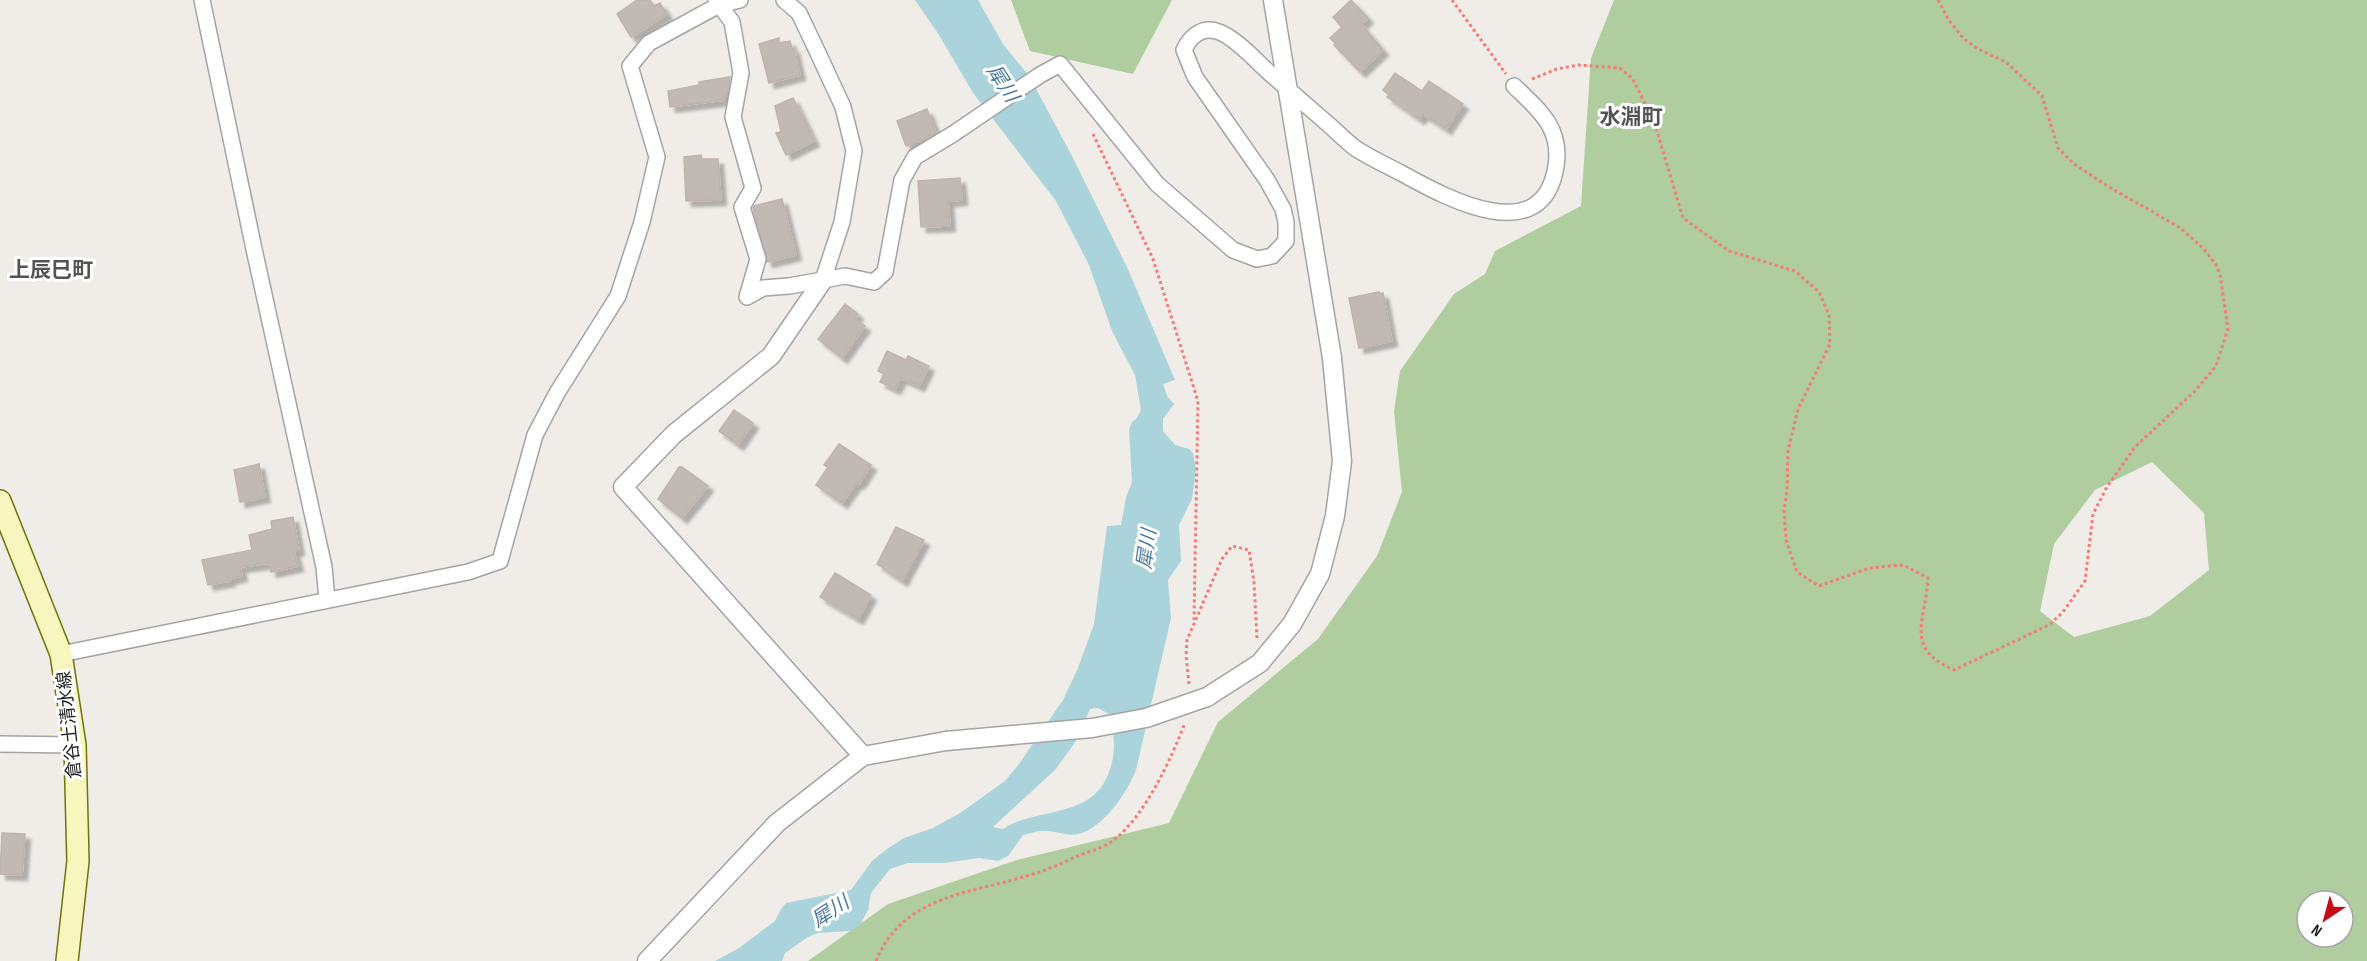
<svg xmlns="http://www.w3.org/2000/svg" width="2367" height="961" font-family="'Sofia Sans Condensed','Noto Sans JP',sans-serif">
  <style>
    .forest { fill: #afcd9f; fill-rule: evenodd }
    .water { fill: #abd3db; fill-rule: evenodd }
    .building { fill: #c1b9b4; stroke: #c1b3ab; stroke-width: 1.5; filter: url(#shadow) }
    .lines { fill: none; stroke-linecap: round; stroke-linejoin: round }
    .minor-casing { stroke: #a4a4a4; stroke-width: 18 }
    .tertiary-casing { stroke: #a4a4a4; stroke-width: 21 }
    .secondary-casing { stroke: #6e740b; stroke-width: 24 }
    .path { stroke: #f37c76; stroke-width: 3; stroke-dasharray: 3 3; stroke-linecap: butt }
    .minor { stroke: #fff; stroke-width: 15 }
    .tertiary { stroke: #fff; stroke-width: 18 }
    .secondary { stroke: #f7f6bf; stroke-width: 21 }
    .tertiary-bridge-casing { stroke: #a4a4a4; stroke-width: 21; stroke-linecap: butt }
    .tertiary-bridge { stroke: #fff; stroke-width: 18 }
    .labels { text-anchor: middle; stroke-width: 6; stroke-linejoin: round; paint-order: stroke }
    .street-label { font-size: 18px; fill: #202020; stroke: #fff }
    .water-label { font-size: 20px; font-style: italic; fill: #4b789c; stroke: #fff }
    .quarter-label { font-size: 21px; font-weight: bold; fill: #535353; stroke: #fff }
  </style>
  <defs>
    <filter id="shadow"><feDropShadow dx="5.5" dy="5.5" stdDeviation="1.5" flood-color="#0004"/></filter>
  </defs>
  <rect width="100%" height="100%" fill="#f0ede8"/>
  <!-- forest -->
  <path class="forest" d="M 1011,0 L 1172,0 L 1133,74 L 1030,51 Z
    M 1614,0 L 2367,0 L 2367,961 L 808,961 L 888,904 L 1017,860 L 1169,823 L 1218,722 L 1318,639 L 1377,556 L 1402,492 L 1394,411 L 1400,371 L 1454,294 L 1485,274 L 1495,251 L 1581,206 L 1591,58 ZM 2152,462 L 2204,513 L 2209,570 L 2150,616 L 2074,637 L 2040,611 L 2054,544 L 2095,490 ZM 2307,901 L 2343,901 L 2343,937 L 2307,937 Z"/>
  <!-- water -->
  <path class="water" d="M 915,0 L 978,0 L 1003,44 L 1029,76 L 1071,154 L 1127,267 L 1175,380 L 1163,384 L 1167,396 L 1174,404 L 1163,419 L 1163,431 L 1175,445 L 1189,449 L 1193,453 L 1196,470 L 1192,499 L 1179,525 L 1181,561 L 1168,580 L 1171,618 L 1136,770 C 1128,791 1103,829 1078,834 C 1066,837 1054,829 1041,831 C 1035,831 1029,834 1023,835 L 1008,856 L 998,861 L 979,858 L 944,863 L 908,863 L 890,869 L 871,893 L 868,910 L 860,925 L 850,931 L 818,933 L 808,937 L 785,953 L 782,961 L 715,961 L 739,948 L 775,921 L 781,909 L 786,903 L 851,890 L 872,861 L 887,849 L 904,838 L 933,828 L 960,813 L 1005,781 L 1019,764 L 1063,700 L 1078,668 L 1094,624 L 1107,526 L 1121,525 L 1126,498 L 1132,482 L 1129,430 L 1132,422 L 1137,418 L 1141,410 L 1135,375 L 1112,331 L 1089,265 L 1056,201 L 973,93 L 939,35 ZM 1098,708 L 1109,714 C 1115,736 1117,754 1107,777 C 1088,819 1037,807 1003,829 L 993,827 L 1056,769 L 1076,741 L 1090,709 Z"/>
  <!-- building -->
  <path class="building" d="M 637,0 L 650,0 L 654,6 L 660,3 L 667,14 L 631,37 L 617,14 Z
    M 1351,0 L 1368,18 L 1361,24 L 1383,50 L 1360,72 L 1334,45 L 1335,43 L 1330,38 L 1342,27 L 1333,17 Z
    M 779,38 L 779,43 L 790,41 L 792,49 L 794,48 L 800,75 L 769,83 L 759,44 Z
    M 1395,73 L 1422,91 L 1429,81 L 1463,104 L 1446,129 L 1423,114 L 1419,119 L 1387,97 L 1389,95 L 1383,90 Z
    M 730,77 L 727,96 L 724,96 L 724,100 L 670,107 L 668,91 L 699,85 L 699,82 Z
    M 793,98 L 814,141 L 786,155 L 776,133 L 781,132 L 775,106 Z
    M 927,109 L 936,133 L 906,146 L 897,121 Z
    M 701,155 L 702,159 L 718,159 L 721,200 L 686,201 L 684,157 Z
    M 960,178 L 962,200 L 948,201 L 950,226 L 921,227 L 918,181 Z
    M 782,199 L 796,255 L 767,262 L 753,208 L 754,206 Z
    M 1379,292 L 1379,294 L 1383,293 L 1392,341 L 1359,348 L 1349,298 Z
    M 845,304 L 858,314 L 855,319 L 865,326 L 842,358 L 818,339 Z
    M 887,351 L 906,360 L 908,356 L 929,366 L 919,386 L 901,378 L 895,389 L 880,382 L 884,374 L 878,371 Z
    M 734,410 L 753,423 L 738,445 L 719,431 Z
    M 839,444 L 871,465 L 859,484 L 857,482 L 842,503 L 816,485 L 828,467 L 824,465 Z
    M 259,464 L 265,497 L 240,502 L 234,470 Z
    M 679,467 L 682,467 L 708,486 L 682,518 L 658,499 Z
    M 293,517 L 299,550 L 294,551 L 298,566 L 271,572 L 269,563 L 240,567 L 242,576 L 229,579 L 230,581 L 208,585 L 202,560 L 252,550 L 249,535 L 272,529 L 271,521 Z
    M 896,527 L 924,540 L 902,581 L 877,564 Z
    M 835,573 L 871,595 L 858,619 L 820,597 Z
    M 2,833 L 25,834 L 22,875 L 0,874 Z"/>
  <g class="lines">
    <defs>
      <path id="minor" d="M 202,0 L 254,249 L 324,567 L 327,600
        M 716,0 L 732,22 L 741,73 L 733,117 L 753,188 L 742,207 L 758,259 L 747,297 L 763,288 L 789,286 L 845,276 L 874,282 L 885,272 L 902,180 L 915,157 L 953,134 L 1040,75 L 1060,64 L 1157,184 L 1233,250 L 1257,259 L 1272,256 L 1286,241 L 1286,222 L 1283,209 L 1267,180 L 1195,77 L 1184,50 C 1190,37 1201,27 1216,31 C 1230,34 1252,56 1263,67 C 1284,86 1306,105 1328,124 C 1337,132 1346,141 1355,148 C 1370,158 1388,166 1403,174 C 1448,199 1543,250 1556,166 C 1562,128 1539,110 1514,86
        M 784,0 L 799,13 L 818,53 L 843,107 L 854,151 L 842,222 L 823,280
        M 61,654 L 468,572 L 500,561 L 535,435 L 557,393 L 618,296 L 642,222 L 657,157 L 630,66 L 649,43 L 719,5 L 740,0
        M 0,744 L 75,745"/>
      <path id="tertiary" d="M 823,280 L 771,356 L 674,434 L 623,487 L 863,756
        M 1207,697 L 1260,663 L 1292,624 L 1320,574 L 1335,516 L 1342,461 L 1332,358 L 1273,0
        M 647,961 L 777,823 L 863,756 L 946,741"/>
      <path id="secondary" d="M 0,501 L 61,654 L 75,745 L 78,861 L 67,961"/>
    </defs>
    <!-- minor casing -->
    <use href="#minor" class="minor-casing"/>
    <!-- tertiary casing -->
    <use href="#tertiary" class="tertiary-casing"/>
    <!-- secondary casing -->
    <use href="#secondary" class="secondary-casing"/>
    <!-- path -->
    <path class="path" d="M 1452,0 L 1506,74
      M 1532,79 L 1557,69 L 1578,65 L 1620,68 L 1632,78 L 1654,121 L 1683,218 L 1729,251 L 1795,271 L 1819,292 L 1829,315 L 1830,344 L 1798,409 L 1788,451 L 1787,491 L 1784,510 L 1786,540 L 1797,572 L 1819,586 L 1869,568 L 1903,565 L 1928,578 C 1926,621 1903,648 1954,670 L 2049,625 L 2063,612 L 2085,581 L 2093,514 L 2107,487 L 2135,447 L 2195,391 L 2216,366 L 2228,329 L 2220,274 L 2216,265 L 2204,249 L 2179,227 L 2109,187 L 2074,164 L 2058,148 L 2042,96 L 2006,62 L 1978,49 L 1963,38 L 1948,19 L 1938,0
      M 1093,134 L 1153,259 L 1198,401 L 1194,620
      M 1189,684 L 1186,655 L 1187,640 L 1222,559 L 1232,546 L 1249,550 L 1254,582 L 1257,638
      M 876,961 C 903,893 977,893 1036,873 C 1050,869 1064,862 1078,856 C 1090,851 1106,847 1115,839 C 1146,814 1171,759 1185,723"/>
    <!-- minor -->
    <use href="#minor" class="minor"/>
    <!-- tertiary -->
    <use href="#tertiary" class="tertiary"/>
    <!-- secondary -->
    <use href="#secondary" class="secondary"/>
    <defs>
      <path id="tertiary-bridge" d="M 946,741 L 1092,728 L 1146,718 L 1207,697"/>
    </defs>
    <!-- tertiary-bridge casing -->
    <use href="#tertiary-bridge" class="tertiary-bridge-casing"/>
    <!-- tertiary-bridge -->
    <use href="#tertiary-bridge" class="tertiary-bridge"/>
  </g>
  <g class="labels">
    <!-- street labels -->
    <g class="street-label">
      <text transform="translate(69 725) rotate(-96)" y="6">倉谷土清水線</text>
    </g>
    <!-- water labels -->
    <g class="water-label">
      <text transform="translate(1003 83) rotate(57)" y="7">犀川</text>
      <text transform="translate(1146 549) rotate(-82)" y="7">犀川</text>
      <text transform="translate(830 911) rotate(-33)" y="7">犀川</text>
    </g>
    <!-- quarter labels -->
    <g class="quarter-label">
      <text x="1631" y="124">水淵町</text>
      <text x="51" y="277">上辰巳町</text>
    </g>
  </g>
  <!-- north arrow -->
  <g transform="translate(2325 919) rotate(216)"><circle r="28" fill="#ffffff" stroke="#a6a6a6" stroke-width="1.5"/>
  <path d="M0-4.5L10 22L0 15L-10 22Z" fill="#c60b16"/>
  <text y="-9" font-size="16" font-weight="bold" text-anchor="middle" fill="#202020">N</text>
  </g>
</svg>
